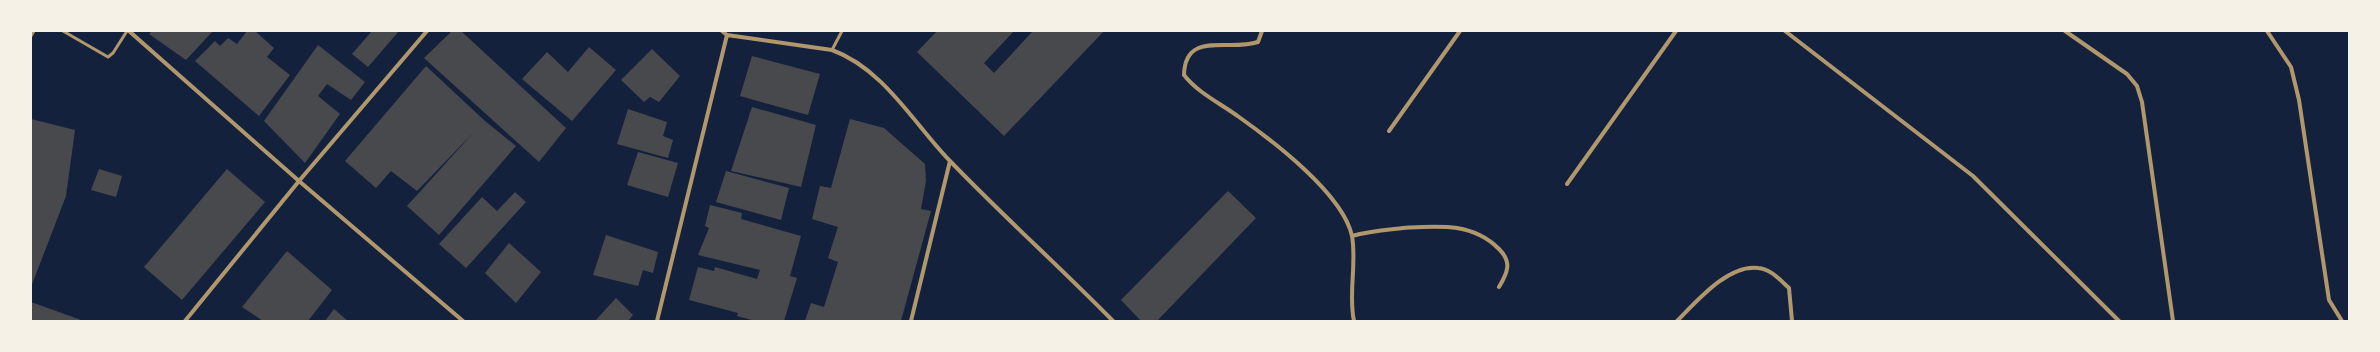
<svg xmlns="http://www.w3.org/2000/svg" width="2380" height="352" font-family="Manrope,sans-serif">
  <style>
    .building { fill: #48494c }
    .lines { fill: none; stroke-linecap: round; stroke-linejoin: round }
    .service { stroke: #b1986c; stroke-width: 3 }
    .minor { stroke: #b1986c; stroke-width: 4 }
  </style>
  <rect width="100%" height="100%" fill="#14213d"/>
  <!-- building -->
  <path class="building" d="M 152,31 L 213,31 L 186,60 L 149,34 Z
    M 247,31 L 255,31 L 274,48 L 267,57 L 290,75 L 259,116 L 195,61 L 215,41 L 220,46 L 228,38 L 237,44 Z
    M 372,31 L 399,31 L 368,67 L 352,54 Z
    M 452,31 L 461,31 L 566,128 L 539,162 L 424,58 Z
    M 937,31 L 1014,31 L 984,63 L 994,73 L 1033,31 L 1104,31 L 1004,136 L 917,52 Z
    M 318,45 L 365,82 L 351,100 L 327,84 L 318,96 L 340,114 L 305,163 L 264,121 Z
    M 589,47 L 616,70 L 572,121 L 522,79 L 547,52 L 568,72 Z
    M 652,49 L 680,76 L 659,102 L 650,97 L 644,102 L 621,80 Z
    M 752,56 L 820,74 L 808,115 L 740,96 Z
    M 426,66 L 485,121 L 516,146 L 439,235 L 407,206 L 474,132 L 417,191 L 391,171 L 376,188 L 345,161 Z
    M 752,107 L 816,125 L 801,187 L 731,171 Z
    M 628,109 L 667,122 L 663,136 L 673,140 L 668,158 L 617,144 Z
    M 31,119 L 75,130 L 66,196 L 31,287 Z
    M 850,119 L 884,128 L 925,164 L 926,181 L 921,209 L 931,211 L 901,321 L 805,321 L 811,303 L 824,307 L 838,262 L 828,258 L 838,227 L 812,219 L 820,186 L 831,188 Z
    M 638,152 L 678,163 L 668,197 L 627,185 Z
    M 99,169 L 122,176 L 116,197 L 91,190 Z
    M 227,169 L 265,202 L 182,300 L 144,267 Z
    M 726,171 L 789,188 L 781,220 L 716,202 Z
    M 1228,191 L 1256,218 L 1157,321 L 1141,321 L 1121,300 Z
    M 515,192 L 526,202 L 466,268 L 439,244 L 482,197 L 497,211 Z
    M 710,205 L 742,213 L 741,219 L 801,236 L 790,276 L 797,278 L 784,321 L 755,321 L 737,316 L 738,313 L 689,300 L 698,267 L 714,271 L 715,267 L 757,279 L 760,270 L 698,255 L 709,228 L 705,226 Z
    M 606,235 L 658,252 L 653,273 L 643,270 L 638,286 L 593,275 Z
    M 509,243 L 541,272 L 516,303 L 485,273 Z
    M 287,251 L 332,290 L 308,321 L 263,321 L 242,307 Z
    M 616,298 L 633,315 L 628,321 L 595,321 Z
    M 31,302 L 84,321 L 31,321 Z
    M 334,309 L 348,321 L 325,321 Z"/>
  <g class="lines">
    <!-- service -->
    <path class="service" d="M 63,31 L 108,57 L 113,53 L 127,31
      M 31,36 L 34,31
      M 832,50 L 842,31"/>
    <!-- minor -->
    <path class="minor" d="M 129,31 L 299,181 L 463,321
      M 722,31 L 727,35 L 832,50 C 884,69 914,124 950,161 C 1003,216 1060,267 1113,321
      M 1262,31 L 1258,42 C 1229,52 1185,30 1184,75 C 1198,93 1220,103 1239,117 C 1273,141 1343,194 1352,236 C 1357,264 1348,294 1354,321
      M 1785,31 L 1973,176 L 2119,321
      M 2065,31 L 2127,74 L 2137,86 L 2142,102 L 2173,321
      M 2267,31 L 2291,67 L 2299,100 L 2329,300 L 2342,321
      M 1389,131 L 1460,31
      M 1567,184 L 1676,31
      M 1352,236 C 1369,231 1385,230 1403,228 C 1438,226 1472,222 1499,249 C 1512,262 1508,272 1499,287
      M 185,321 L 299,181 L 427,31
      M 657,321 L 727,35
      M 911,321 L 950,161
      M 1677,321 C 1696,302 1728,264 1758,268 C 1771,269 1780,280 1789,288 L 1792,321"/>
  </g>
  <!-- border -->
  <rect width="2380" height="352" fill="none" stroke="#f6f1e7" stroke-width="64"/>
</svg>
